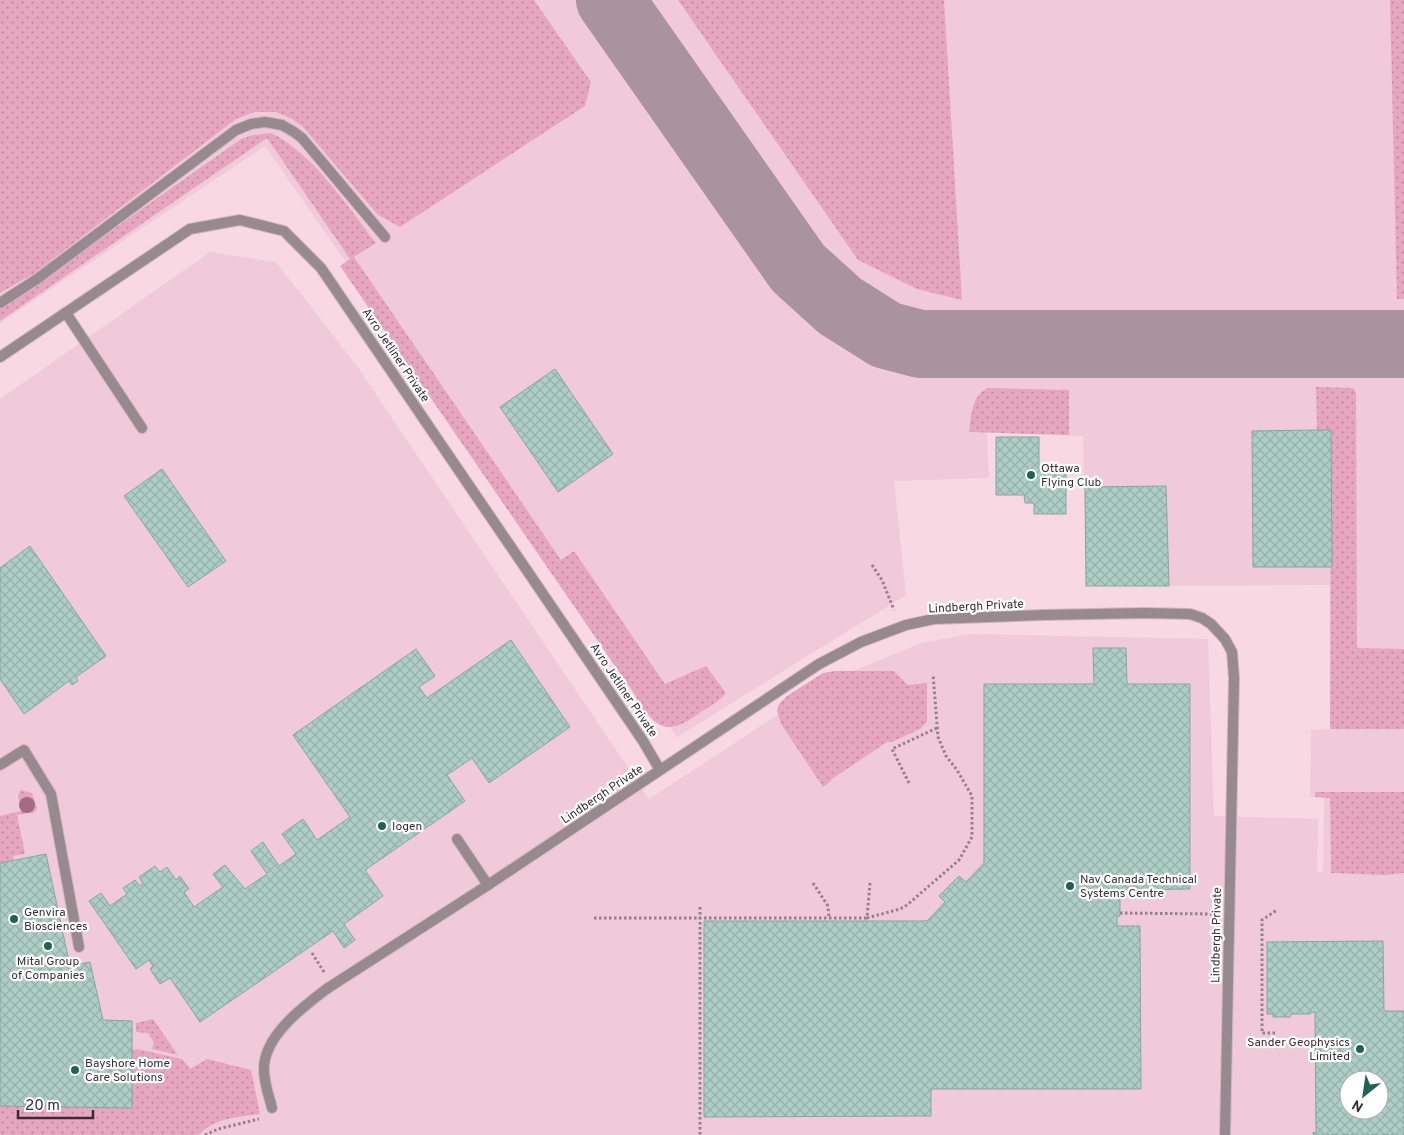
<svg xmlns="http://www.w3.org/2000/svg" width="1404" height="1135" font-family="Overpass,sans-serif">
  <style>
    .built { fill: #f0cad8; fill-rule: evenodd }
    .grass { fill: url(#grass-dots) }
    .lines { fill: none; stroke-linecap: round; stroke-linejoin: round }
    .taxiway { stroke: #aa939c; stroke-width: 68 }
    .building { fill: url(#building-cross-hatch); stroke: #87a79d; fill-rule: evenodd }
    .lane-casing { stroke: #d1b6c0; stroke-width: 12 }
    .street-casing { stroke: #d1b6c0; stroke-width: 12 }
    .path { stroke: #968088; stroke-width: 3; stroke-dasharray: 2.5 2.5; stroke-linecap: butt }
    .lane { stroke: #978a8f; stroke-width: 10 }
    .street { stroke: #978a8f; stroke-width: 10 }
    .tree { fill: #a46a86 }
    .poi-dot { fill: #206354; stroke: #fff; stroke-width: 2 }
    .labels { text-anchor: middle; stroke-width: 4.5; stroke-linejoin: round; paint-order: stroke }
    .street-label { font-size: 12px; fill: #392d32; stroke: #fff }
    .poi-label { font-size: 12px; fill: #392d32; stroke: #fff; text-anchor: start }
  </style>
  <defs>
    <pattern id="grass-dots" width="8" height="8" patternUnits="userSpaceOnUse" patternTransform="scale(1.25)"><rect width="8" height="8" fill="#e7a6bf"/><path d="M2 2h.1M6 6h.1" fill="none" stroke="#bc889c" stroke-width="1.8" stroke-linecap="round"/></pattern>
    <pattern id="building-cross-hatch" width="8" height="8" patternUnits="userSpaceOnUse" patternTransform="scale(1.25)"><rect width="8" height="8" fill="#adcec4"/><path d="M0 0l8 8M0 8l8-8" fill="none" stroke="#96b1a9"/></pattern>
  </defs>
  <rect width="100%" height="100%" fill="#f7d8e3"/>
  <!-- built -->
  <path class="built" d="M 0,0 L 1404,0 L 1404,1135 L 0,1135 L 0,399 L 210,252 L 276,262 L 357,366 L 649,799 L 831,680 L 921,643 L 969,634 L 1208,639 L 1214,816 L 1318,819 L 1317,871 L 1323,872 L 1324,798 L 1310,797 L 1311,730 L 1330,729 L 1330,585 L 1086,586 L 1083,436 L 987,432 L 989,478 L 894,481 L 906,595 L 677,737 L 265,146 L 0,323 ZM 1349,1080 L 1379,1080 L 1379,1110 L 1349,1110 Z"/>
  <!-- grass -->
  <path class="grass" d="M 0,0 L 534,0 L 591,82 L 585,106 L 400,227 L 378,215 L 303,127 L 292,119 L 276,112 L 254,112 L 236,119 L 35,273 L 0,293 Z
    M 678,0 L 944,0 L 962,300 L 917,289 L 858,260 Z
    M 1390,0 L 1404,0 L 1404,299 L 1397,299 Z
    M 271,133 C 313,153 347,206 376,243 L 354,257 L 561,560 L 574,551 L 665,684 L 706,666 L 726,693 C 720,701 710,706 701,712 C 681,726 665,737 647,713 L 643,715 L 640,704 L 635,695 L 340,266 L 350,259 L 267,138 L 0,321 L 0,309 L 241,139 L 253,135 Z
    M 1316,387 L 1353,388 L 1356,392 L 1357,648 L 1404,649 L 1404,729 L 1330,729 L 1331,431 L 1317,430 Z
    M 988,388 L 1069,390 L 1069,435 L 969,432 C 971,416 972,395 988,388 Z
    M 835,671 L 894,671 L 908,685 L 927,683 L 927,722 L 920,729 L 892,742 L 887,742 L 832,779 L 831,781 L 823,787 L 781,724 L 777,711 L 779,704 L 787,696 L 823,673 Z
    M 21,790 L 32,793 L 37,808 L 35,812 L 17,815 L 25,854 L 13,856 L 14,860 L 0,863 L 0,816 L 21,811 L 18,795 Z
    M 1315,792 L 1404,792 L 1404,873 L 1386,875 L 1331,873 L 1330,798 L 1315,797 Z
    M 153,1019 L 178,1055 L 152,1049 L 154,1043 L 148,1033 L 136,1032 L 136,1023 Z
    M 137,1049 L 182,1059 L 190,1069 L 207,1059 L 251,1070 L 260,1114 C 239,1117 213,1118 199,1135 L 0,1135 L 0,1106 L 132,1108 L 132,1050 Z"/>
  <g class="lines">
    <!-- taxiway -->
    <path class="taxiway" d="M 610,0 L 798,268 L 840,306 L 886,335 L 920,344 L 1404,344"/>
  </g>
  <!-- building -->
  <path class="building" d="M 555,369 L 613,454 L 558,492 L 500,407 Z
    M 1317,430 L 1331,430 L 1332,567 L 1253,567 L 1252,431 Z
    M 996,437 L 1039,437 L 1039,469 L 1066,468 L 1066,514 L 1034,514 L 1034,503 L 1025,503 L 1024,495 L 996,495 Z
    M 162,469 L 226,561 L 188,587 L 124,496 Z
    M 1166,486 L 1169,586 L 1086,586 L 1085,487 Z
    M 30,546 L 106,656 L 76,677 L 78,681 L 72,685 L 69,681 L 24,714 L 0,679 L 0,568 Z
    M 511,640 L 570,727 L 489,783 L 472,758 L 447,775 L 465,801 L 365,870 L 383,896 L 344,924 L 355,940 L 344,948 L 333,931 L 200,1022 L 170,978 L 160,984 L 150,969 L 153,966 L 149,960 L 136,969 L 89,901 L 101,893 L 110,906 L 127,894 L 123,888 L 135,880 L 140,886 L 143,884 L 139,877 L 155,866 L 160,872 L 167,867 L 176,880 L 180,876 L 189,889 L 184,892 L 194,907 L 223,887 L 213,874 L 225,865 L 245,889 L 267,874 L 251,851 L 263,842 L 279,866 L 296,854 L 282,834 L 303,819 L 317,840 L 350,817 L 293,735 L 416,649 L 435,676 L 419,687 L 427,698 Z
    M 1093,648 L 1126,648 L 1127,684 L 1190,684 L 1190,889 L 1117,890 L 1117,899 L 1120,899 L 1120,916 L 1117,916 L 1117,926 L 1140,926 L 1141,1089 L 931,1089 L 931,1116 L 704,1117 L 704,921 L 927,921 L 945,902 L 939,896 L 959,876 L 966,882 L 984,863 L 984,684 L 1094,684 Z
    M 46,854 L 70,966 L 90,962 L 103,1020 L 132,1021 L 132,1108 L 0,1106 L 0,863 Z
    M 1383,941 L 1384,1011 L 1404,1011 L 1404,1135 L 1313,1135 L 1313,1132 L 1316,1133 L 1315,1012 L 1310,1013 L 1310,1014 L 1291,1014 L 1290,1017 L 1273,1017 L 1273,1014 L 1267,1014 L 1267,942 ZM 1349,1080 L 1379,1080 L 1379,1110 L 1349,1110 Z"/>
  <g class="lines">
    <defs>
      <path id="lane" d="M 0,303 L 37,279 L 236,130 L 251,124 L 265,122 L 282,125 L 294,132 L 302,138 L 385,237
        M 66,313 L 142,428
        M 0,765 L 24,750 L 51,794 L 79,947
        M 457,839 L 488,885
        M 272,1108 C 269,1096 264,1083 264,1070 C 263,1036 304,1006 328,988"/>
      <path id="street" d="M 0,357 L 190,229 L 240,220 L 284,231 L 321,268 L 643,741 L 660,770
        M 328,988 L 488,885 L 819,664 L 861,642 L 906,625 L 934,619 L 1043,615 L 1145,613 L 1190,614 L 1202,618 L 1211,624 L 1225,639 L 1232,652 L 1234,678 L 1225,1135"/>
    </defs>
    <!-- lane casing -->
    <use href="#lane" class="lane-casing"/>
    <!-- street casing -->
    <use href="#street" class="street-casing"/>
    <!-- path -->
    <path class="path" d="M 872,565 L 882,580 L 894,610
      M 909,783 L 892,749 L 937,728
      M 813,883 L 828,906 L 829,918
      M 870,883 L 867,918 L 900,909 L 907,905 L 959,860 L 972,837 L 972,796 L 957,770 L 946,756 L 938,737 L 933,674
      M 700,907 L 700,1135
      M 1120,913 L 1212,914
      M 594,918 L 867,918
      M 312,953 L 324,972
      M 1275,1033 L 1262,1033 L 1262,920 L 1277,910
      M 205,1135 L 218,1129 L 259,1119"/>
    <!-- lane -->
    <use href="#lane" class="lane"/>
    <!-- street -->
    <use href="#street" class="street"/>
  </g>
  <!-- trees -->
  <circle class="tree" cx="27" cy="805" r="8"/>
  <!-- markers -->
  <g class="poi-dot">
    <circle cx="1031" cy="475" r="5"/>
    <circle cx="382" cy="826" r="5"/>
    <circle cx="1070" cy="886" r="5"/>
    <circle cx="14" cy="919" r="5"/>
    <circle cx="48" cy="946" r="5"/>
    <circle cx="1360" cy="1049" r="5"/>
    <circle cx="75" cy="1070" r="5"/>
  </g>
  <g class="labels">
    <!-- street labels -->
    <g class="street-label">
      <text transform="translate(396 355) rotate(56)" y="4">Avro Jetliner Private</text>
      <text transform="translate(976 606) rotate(-3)" y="4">Lindbergh Private</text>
      <text transform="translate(624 690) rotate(56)" y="4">Avro Jetliner Private</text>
      <text transform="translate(602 794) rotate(-34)" y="4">Lindbergh Private</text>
      <text transform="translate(1216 935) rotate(-89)" y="4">Lindbergh Private</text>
    </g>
    <!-- poi labels -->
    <g class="poi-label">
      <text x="1041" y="472">Ottawa<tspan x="1041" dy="14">Flying Club</tspan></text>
      <text x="392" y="830">Iogen</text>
      <text x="1080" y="883">Nav Canada Technical<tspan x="1080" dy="14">Systems Centre</tspan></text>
      <text x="24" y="916">Genvira<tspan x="24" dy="14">Biosciences</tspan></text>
      <text x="48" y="965" text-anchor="middle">Mital Group<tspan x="48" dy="14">of Companies</tspan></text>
      <text x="1350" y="1046" text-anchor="end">Sander Geophysics<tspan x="1350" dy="14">Limited</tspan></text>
      <text x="85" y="1067">Bayshore Home<tspan x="85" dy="14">Care Solutions</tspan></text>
    </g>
  </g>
  <!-- north arrow -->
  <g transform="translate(1364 1095) rotate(210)"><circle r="24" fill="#ffffff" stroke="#b0abad"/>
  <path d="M0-4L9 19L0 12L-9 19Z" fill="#206354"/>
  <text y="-8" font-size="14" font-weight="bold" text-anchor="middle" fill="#392d32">N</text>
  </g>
  <!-- scale -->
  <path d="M18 1110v8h75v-8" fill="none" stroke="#392d32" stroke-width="2.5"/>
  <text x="25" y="1110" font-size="15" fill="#392d32" stroke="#ffffff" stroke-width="4" paint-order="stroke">20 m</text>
</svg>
